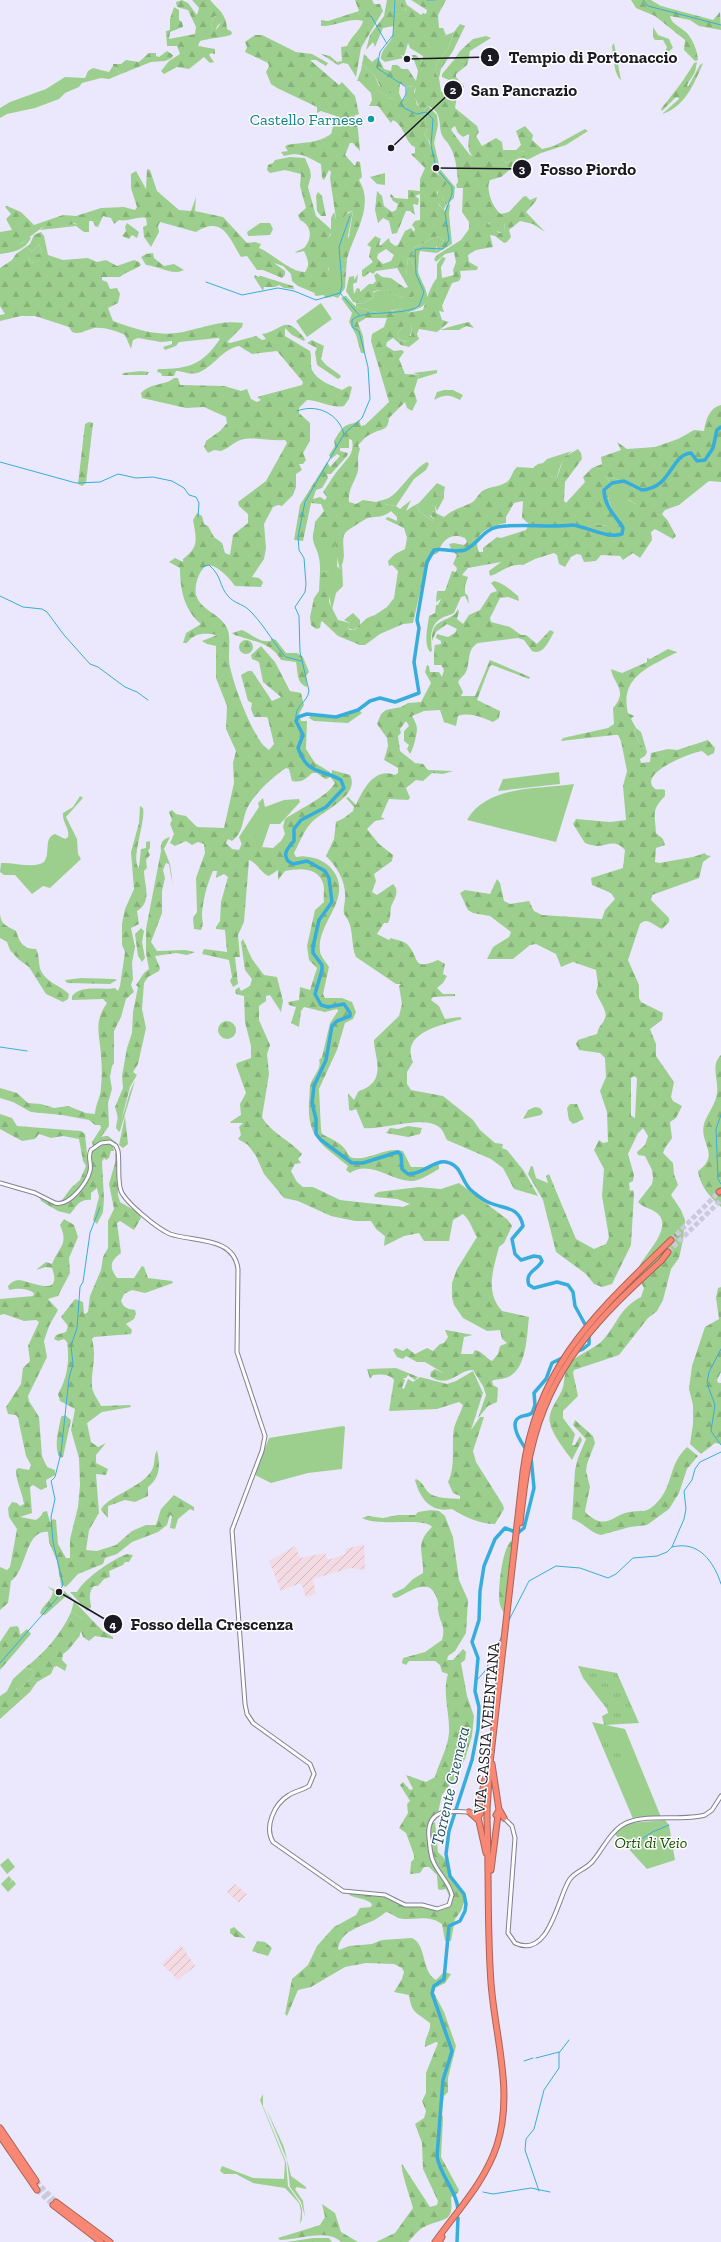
<svg xmlns="http://www.w3.org/2000/svg" width="721" height="2242" font-family="'Zilla Slab',serif">
  <style>
    .industrial { fill: url(#industrial-furrows) }
    .green { fill: #9ccf8d }
    .forest { fill: url(#forest-firs); fill-rule: evenodd }
    .park { fill: url(#park-tufts) }
    .lines { fill: none; stroke-linecap: round; stroke-linejoin: round }
    .stream { stroke: #36addd; stroke-width: 1 }
    .river { stroke: #36addd; stroke-width: 3.5 }
    .highway-tunnel { stroke: #ccc9dc; stroke-width: 5; stroke-dasharray: 5 2.5; stroke-linecap: butt }
    .minor-casing { stroke: #837f96; stroke-width: 5 }
    .highway-casing { stroke: #ab6258; stroke-width: 7 }
    .minor { stroke: #fff; stroke-width: 3 }
    .highway { stroke: #f88874; stroke-width: 5 }
    .highway-bridge-casing { stroke: #ab6258; stroke-width: 7; stroke-linecap: butt }
    .highway-bridge { stroke: #f88874; stroke-width: 5 }
    .culture-dot { fill: #0f9aa8; stroke: #fff; stroke-width: 1.5 }
    .labels { text-anchor: middle; stroke-width: 3; stroke-linejoin: round; paint-order: stroke }
    .culture-label { font-size: 16px; fill: #0d838f; stroke: #fff; text-anchor: end }
    .street-label { font-size: 16px; fill: #1b1a23; stroke: #fff }
    .park-label { font-size: 16px; font-style: italic; fill: #185100; stroke: #fff }
    .water-label { font-size: 17px; font-style: italic; fill: #245368; stroke: #fff }
    .leader { fill: none; stroke: #1b1a23; stroke-width: 1.5 }
    .callout-dot { fill: #1b1a23; stroke: #fff; stroke-width: 1.5 }
    .mark-label { font-size: 12px; text-anchor: middle; font-weight: bold; fill: #fff }
    .callout-label { font-size: 17px; text-anchor: middle; font-weight: bold; fill: #1b1a23; stroke: #fff; stroke-width: 3; stroke-linejoin: round; paint-order: stroke }
  </style>
  <defs>
    <pattern id="industrial-furrows" width="10" height="10" patternUnits="userSpaceOnUse"><rect width="10" height="10" fill="#f3dae3"/><path d="M-1 1l2-2M0 10L10 0M9 11l2-2" fill="none" stroke="#d0bac2"/></pattern>
    <pattern id="forest-firs" width="22" height="20" patternUnits="userSpaceOnUse"><rect width="22" height="20" fill="#9ccf8d"/><path d="M5 1l3.5 6h-7zM16 11l3.5 6h-7z" fill="#86b179"/></pattern>
    <pattern id="park-tufts" width="24" height="20" patternUnits="userSpaceOnUse"><rect width="24" height="20" fill="#9ccf8d"/><path d="M3 7l-1-3M5 7V3M7 7l1-3M15 17l-1-3M17 17v-4M19 17l1-3" fill="none" stroke="#86b179"/></pattern>
  </defs>
  <rect width="100%" height="100%" fill="#ebe8fd"/>
  <!-- industrial -->
  <path class="industrial" d="M 364,1544 L 365,1570 L 351,1568 L 313,1579 L 316,1594 L 306,1597 L 301,1583 L 281,1591 L 269,1561 L 295,1546 L 300,1558 L 325,1553 L 328,1560 L 345,1554 L 346,1549 Z
    M 235,1884 L 247,1894 L 239,1903 L 227,1892 Z
    M 181,1945 L 195,1966 L 178,1980 L 162,1964 Z"/>
  <!-- green -->
  <path class="green" d="M 397,0 L 402,0 L 400,8 L 406,8 L 404,13 L 396,15 L 393,11 Z
    M 222,13 L 226,21 L 223,21 L 217,26 L 216,30 L 211,27 L 213,17 L 221,15 Z
    M 653,27 L 658,35 L 669,39 L 673,48 L 663,56 L 667,47 L 663,40 L 655,40 L 653,37 Z
    M 454,32 L 448,49 L 437,63 L 433,80 L 430,80 L 430,48 L 428,44 L 431,41 Z
    M 614,43 L 621,80 C 614,75 613,55 612,46 Z
    M 460,51 L 470,51 L 468,62 L 464,62 L 459,58 L 453,61 Z
    M 362,64 L 375,76 L 379,86 L 396,95 L 396,101 C 387,95 369,90 369,76 L 361,70 Z
    M 113,66 L 121,74 L 109,79 L 101,78 L 82,83 L 79,87 L 65,93 L 59,99 L 35,108 L 7,114 L 0,118 L 0,108 L 10,102 L 46,89 L 65,77 L 85,78 L 88,71 L 93,68 L 109,72 Z
    M 414,86 L 416,88 L 414,91 L 417,105 L 420,107 L 413,107 L 411,102 L 405,98 L 407,87 Z
    M 428,106 L 437,115 L 438,125 L 434,143 L 440,169 L 455,187 L 454,196 L 450,197 L 450,195 L 442,196 L 446,205 L 444,210 C 437,203 434,196 441,187 L 438,172 L 433,167 C 434,156 433,142 424,135 L 427,131 C 424,124 428,117 424,110 Z
    M 522,151 L 525,152 L 525,155 L 507,163 L 502,159 L 504,156 L 509,157 Z
    M 353,211 L 344,256 L 344,261 L 347,259 L 346,272 L 343,269 L 340,272 L 340,286 L 329,295 L 333,297 L 325,298 L 324,295 L 316,296 L 313,293 L 315,294 L 329,269 C 324,262 326,249 326,239 L 331,235 L 331,218 L 334,212 L 336,219 Z
    M 492,221 L 504,222 L 505,231 L 503,233 L 496,231 L 488,224 Z
    M 72,223 L 80,226 L 84,232 L 76,226 L 40,230 L 44,226 L 65,226 Z
    M 260,223 L 270,223 L 273,229 L 270,235 L 248,236 L 247,232 Z
    M 437,236 L 444,241 L 436,247 L 437,253 L 420,251 L 419,255 L 411,255 L 414,248 Z
    M 29,237 L 31,238 C 24,251 13,252 0,254 L 0,250 L 21,244 Z
    M 30,244 L 28,248 L 32,252 L 39,244 L 42,253 L 35,263 L 30,262 L 29,257 L 16,254 Z
    M 408,258 L 412,261 L 414,269 L 418,270 C 419,283 440,301 415,310 L 419,307 L 408,307 L 380,313 L 356,307 L 356,303 L 362,304 L 374,297 L 373,293 C 384,285 391,295 402,297 C 406,298 408,296 412,298 L 418,289 L 406,276 Z
    M 321,303 L 332,319 L 307,337 L 296,321 Z
    M 405,325 L 410,325 L 412,329 L 409,340 L 407,342 L 399,339 L 397,333 Z
    M 437,370 L 437,373 L 418,379 L 419,375 L 413,373 Z
    M 444,390 L 453,390 L 463,395 L 460,400 C 450,395 445,394 434,400 L 437,392 Z
    M 572,451 C 563,457 559,468 557,478 L 549,476 L 549,462 L 541,465 L 547,459 Z
    M 427,462 L 429,464 L 426,470 L 414,479 L 396,506 L 385,504 L 387,502 L 386,499 C 398,496 410,471 427,462 Z
    M 606,476 L 628,483 L 635,490 L 628,500 L 636,504 L 637,510 L 618,518 C 610,506 605,497 610,483 Z
    M 437,483 L 445,487 L 444,492 L 442,492 L 441,496 L 438,496 L 433,506 L 435,505 L 436,514 L 433,511 L 430,516 L 434,519 L 432,521 L 419,511 L 417,505 L 413,506 L 419,503 Z
    M 595,506 L 609,514 L 607,526 L 594,524 L 591,508 Z
    M 315,527 L 316,531 L 334,542 L 336,540 L 338,551 L 337,566 L 340,569 L 342,565 L 343,586 L 336,593 L 332,610 L 328,591 L 330,571 L 320,572 C 320,567 320,562 319,558 C 317,545 309,543 315,527 Z
    M 353,613 L 360,620 L 360,625 L 353,630 L 348,628 L 350,623 L 344,620 Z
    M 636,728 L 641,732 L 647,752 L 639,742 L 634,731 Z
    M 559,772 L 560,784 L 498,791 L 503,779 Z
    M 574,784 L 556,842 L 467,820 C 487,785 539,789 574,784 Z
    M 80,796 L 83,798 L 66,817 L 77,839 L 78,854 L 81,859 L 50,888 L 43,886 L 32,894 L 15,875 L 4,875 L 0,872 L 1,863 C 14,862 34,869 44,862 C 51,853 43,838 55,834 L 65,839 L 68,837 C 70,828 62,823 63,813 L 73,807 Z
    M 263,798 L 265,807 L 284,800 L 299,799 L 300,802 L 280,824 L 270,824 L 262,847 L 246,836 L 242,845 L 239,837 L 259,807 L 258,803 Z
    M 135,1081 L 120,1131 L 119,1132 L 116,1128 L 118,1115 L 119,1123 C 127,1110 127,1094 135,1081 Z
    M 343,1426 L 345,1427 L 342,1469 L 308,1473 L 271,1483 L 255,1475 L 269,1438 Z
    M 74,1601 L 91,1619 L 83,1619 L 71,1612 Z
    M 25,1668 L 27,1670 L 33,1669 L 34,1675 L 17,1692 L 15,1691 L 17,1688 L 6,1693 L 13,1679 Z
    M 592,1722 L 625,1729 L 661,1817 L 634,1821 Z
    M 665,1820 L 669,1825 L 675,1860 L 647,1869 L 614,1833 L 630,1823 Z
    M 8,1858 L 15,1867 L 7,1874 L 0,1865 Z
    M 9,1876 L 12,1880 L 8,1884 L 13,1880 L 16,1884 L 8,1892 L 1,1884 Z
    M 263,2094 L 263,2106 L 286,2162 L 288,2186 L 300,2203 L 302,2209 L 302,2219 L 300,2224 L 301,2211 L 299,2203 L 285,2188 L 253,2183 L 236,2174 L 224,2174 L 220,2171 L 222,2166 L 253,2178 L 284,2179 L 285,2162 L 262,2105 L 260,2100 Z
    M 266,2108 L 284,2147 L 291,2176 L 306,2187 L 306,2189 L 297,2187 L 295,2189 L 303,2201 L 305,2217 L 301,2202 L 290,2187 L 287,2160 Z"/>
  <!-- forest -->
  <path class="forest" d="M 182,0 L 188,3 L 197,15 L 199,8 L 192,0 L 210,0 L 222,13 L 220,17 L 216,16 L 213,17 L 211,27 L 216,30 L 223,20 L 226,21 L 227,29 L 232,32 L 231,35 C 220,38 211,38 200,41 L 198,46 L 215,49 L 215,54 L 211,53 L 209,55 L 214,62 L 210,63 L 204,57 L 189,69 L 177,67 L 164,74 L 161,71 L 169,61 L 180,54 L 177,46 L 167,46 L 166,31 L 170,30 L 170,19 L 174,7 L 179,10 L 179,20 L 182,22 L 183,27 L 170,32 L 169,39 L 195,34 L 196,27 L 188,10 L 177,7 L 176,2 Z
    M 355,0 L 372,0 L 374,4 L 380,4 L 383,11 L 361,48 L 356,77 L 348,64 L 343,63 L 338,65 L 321,54 L 330,56 L 337,62 L 342,61 L 341,47 L 347,46 C 351,36 361,30 363,21 C 348,17 336,27 321,26 L 321,20 L 328,21 L 359,11 Z
    M 387,0 L 397,0 L 393,11 L 397,15 L 406,10 L 406,8 L 400,8 L 402,0 L 405,0 L 407,5 L 421,15 L 423,13 L 426,14 L 427,10 L 411,0 L 446,0 L 438,15 L 439,28 L 443,28 L 446,35 L 428,44 L 430,48 L 430,80 L 433,79 L 437,63 L 448,49 L 454,32 L 460,24 L 465,26 L 453,51 L 441,69 L 439,78 L 441,91 L 446,95 L 450,84 L 449,80 L 442,77 L 442,74 L 453,61 L 459,58 L 464,62 L 468,61 L 467,65 L 456,74 L 456,77 L 464,86 L 462,92 L 457,96 L 455,108 L 477,126 L 479,132 L 476,136 L 482,146 L 496,138 L 502,142 L 503,150 L 516,150 L 521,145 L 516,131 L 525,126 L 533,135 L 532,140 L 542,149 L 554,146 L 585,129 L 588,131 L 566,145 L 541,153 L 513,167 L 501,177 L 490,180 C 485,189 493,209 501,214 L 509,212 L 523,197 L 526,196 L 530,200 L 537,197 L 536,201 L 526,212 L 545,232 L 533,224 L 520,221 L 509,230 L 511,237 L 507,242 L 504,243 L 495,236 L 490,235 L 493,247 L 476,250 L 468,255 L 469,262 L 478,267 L 477,270 L 460,271 L 461,277 L 459,281 L 452,283 L 442,306 L 444,312 L 439,311 L 442,320 L 449,322 L 437,332 L 419,329 L 417,334 L 419,339 L 409,347 L 401,345 L 393,338 L 387,342 L 386,346 L 394,351 L 402,350 L 404,352 L 399,359 L 405,374 L 419,375 L 414,391 L 417,401 L 412,411 L 407,408 L 405,402 L 389,418 C 388,431 383,428 373,433 C 367,435 362,441 358,445 L 360,449 C 356,459 360,467 357,474 C 353,485 348,490 349,502 L 356,504 L 363,500 L 376,502 L 386,499 L 388,502 L 385,504 L 396,506 L 400,509 L 411,500 L 406,511 L 413,506 L 417,505 L 419,511 L 432,521 L 434,519 L 428,512 L 430,510 L 444,517 C 453,509 461,508 471,503 C 477,500 478,493 484,490 C 492,486 499,487 507,482 C 512,478 512,471 517,467 L 533,468 L 538,464 L 549,462 L 549,476 L 557,478 L 564,457 L 578,449 L 581,453 L 582,459 L 565,482 L 564,501 L 566,503 L 585,482 L 583,477 L 592,468 L 602,464 L 601,457 L 621,450 L 617,442 L 627,449 L 655,447 L 678,439 L 694,430 L 704,431 C 706,420 709,408 721,405 L 721,482 L 709,481 L 679,505 L 665,510 L 662,514 L 668,521 L 676,536 L 673,539 L 655,529 L 651,532 L 652,540 L 640,558 L 633,553 L 623,560 L 620,556 L 601,555 L 596,561 L 584,562 L 581,555 L 577,554 L 571,557 L 565,567 L 559,564 L 557,555 L 554,553 L 535,559 L 523,565 C 509,563 502,572 490,576 L 489,571 L 501,562 L 468,568 L 462,575 L 468,577 L 465,586 L 465,593 L 468,596 L 469,604 L 465,596 L 461,597 L 454,613 C 449,616 443,616 439,620 C 429,627 431,641 432,651 L 430,652 C 423,644 428,625 429,616 L 435,613 L 436,605 L 438,605 L 441,599 L 436,602 L 437,591 L 445,591 L 452,571 L 456,572 L 457,568 L 453,564 L 457,555 L 452,551 L 449,544 L 454,543 L 464,545 L 467,542 L 465,538 C 451,532 442,540 438,553 L 432,555 L 424,575 L 413,623 L 403,624 L 380,634 L 365,645 L 360,645 L 338,636 L 322,621 L 321,622 L 320,628 L 316,629 L 311,625 L 310,617 L 314,598 L 319,591 L 320,572 L 330,571 L 329,602 L 338,620 L 350,623 L 348,628 L 350,630 L 354,630 L 367,618 L 375,615 L 387,607 L 394,598 L 398,571 L 392,565 L 389,566 L 388,561 L 395,554 L 405,549 L 407,538 L 404,528 L 385,519 L 388,517 L 397,521 L 397,517 L 391,511 C 383,518 377,516 368,518 C 365,519 346,531 345,533 C 340,542 348,556 340,569 C 339,568 335,544 335,541 L 334,549 L 322,548 L 314,535 L 315,522 L 324,511 L 321,504 L 311,503 L 303,541 L 294,540 L 300,505 L 327,462 L 330,467 L 340,456 L 337,454 L 331,459 L 329,455 L 335,446 L 334,441 C 337,436 341,428 347,425 C 352,423 355,424 359,420 L 361,426 L 365,425 L 389,402 L 371,341 L 372,334 L 384,327 L 387,318 L 366,318 L 358,323 L 363,336 L 365,353 L 361,353 L 356,335 L 349,322 L 352,313 L 341,298 L 346,296 L 356,307 L 380,313 L 384,310 L 392,311 L 420,303 L 421,304 L 415,310 L 406,313 L 423,310 C 426,301 431,284 437,278 L 437,264 L 442,257 L 446,258 L 441,267 L 442,278 L 454,275 L 453,270 L 456,262 L 454,252 L 445,254 L 436,262 L 434,259 L 437,255 L 461,240 L 469,229 L 469,222 L 462,212 L 463,188 L 457,188 L 456,185 L 458,182 C 457,171 456,155 449,145 C 447,141 444,140 442,135 C 438,126 443,112 428,106 L 424,110 C 428,117 424,124 427,131 L 424,135 L 427,138 L 435,156 L 433,167 L 439,176 L 448,183 L 437,192 L 439,205 L 445,211 L 447,205 L 450,204 L 449,214 L 452,244 L 437,253 L 437,243 L 444,241 L 437,236 L 414,248 L 412,255 L 419,255 L 418,270 L 414,269 L 412,261 L 408,258 L 406,276 L 414,278 L 420,287 L 412,298 C 407,296 406,298 402,297 C 391,295 384,286 373,292 L 374,297 L 362,304 L 353,302 L 346,291 L 349,277 L 354,276 L 354,280 L 358,274 L 357,282 L 353,284 L 354,294 L 357,288 L 360,289 L 360,292 L 369,284 L 373,284 L 376,281 L 374,275 L 377,273 L 382,277 L 391,278 L 405,288 L 408,287 L 397,268 L 376,271 L 373,274 L 370,272 L 364,277 L 362,276 L 362,270 L 373,262 L 369,257 L 371,247 L 367,245 L 375,236 L 381,239 L 379,244 L 380,246 L 389,238 L 390,242 L 395,246 L 398,245 L 405,231 L 411,228 L 414,232 L 415,229 L 412,225 L 415,221 L 420,220 L 420,179 L 425,168 L 411,154 L 415,153 L 415,147 C 406,145 405,126 393,120 L 391,123 L 378,106 L 369,106 L 372,100 L 371,93 L 359,81 L 357,81 L 361,70 L 368,74 C 373,91 382,93 396,101 L 396,95 L 382,90 L 375,76 L 362,64 L 364,54 L 372,62 L 378,57 L 384,69 L 391,71 L 392,65 L 397,65 L 402,69 L 408,69 L 416,81 L 418,71 L 412,55 L 416,55 L 422,61 L 423,56 L 410,48 L 408,43 L 404,56 L 401,55 L 403,58 L 385,62 L 381,59 C 381,46 394,45 394,26 L 383,28 L 375,47 L 373,42 L 366,50 L 370,35 L 384,16 ZM 400,83 L 407,87 L 413,86 L 416,88 L 414,95 L 419,107 L 413,107 L 413,102 L 405,98 L 402,100 L 399,93 ZM 455,126 L 458,133 L 463,137 L 469,134 C 469,142 466,150 473,156 L 470,155 C 467,151 452,132 451,129 ZM 522,151 L 525,152 L 525,155 L 507,163 L 502,159 L 504,156 L 509,158 ZM 489,222 L 504,222 L 505,231 L 499,233 L 488,224 ZM 386,249 L 394,255 L 391,261 L 383,264 L 377,258 L 378,254 ZM 405,325 L 410,325 L 412,329 L 411,336 L 407,337 L 409,340 L 406,342 L 399,339 L 397,333 ZM 349,439 L 352,440 C 355,454 346,460 338,470 C 333,476 328,485 323,492 L 327,497 L 325,500 L 320,497 L 313,499 L 316,490 L 322,488 L 328,478 L 327,474 L 331,474 L 347,456 L 348,453 L 340,451 L 340,448 L 349,448 ZM 606,476 L 628,483 L 635,490 L 626,494 L 625,498 L 636,504 L 636,510 L 618,517 C 610,506 605,497 610,483 ZM 523,501 L 522,518 L 529,524 L 526,530 L 501,538 L 497,537 L 483,548 L 483,552 L 479,552 C 471,533 490,526 506,523 L 506,517 L 514,503 ZM 595,507 L 609,514 L 605,518 L 607,526 L 594,524 L 596,514 L 591,508 Z
    M 631,0 L 651,0 L 661,6 L 713,20 L 720,12 L 721,30 L 699,26 L 690,20 L 670,16 C 671,24 681,27 687,33 C 694,42 697,50 698,60 L 695,61 L 684,50 L 685,40 L 655,16 L 636,8 Z
    M 255,35 L 262,35 L 296,52 L 312,54 L 328,63 L 326,66 L 316,60 L 310,60 L 339,85 L 342,82 L 355,96 L 359,114 L 354,116 L 358,129 L 360,151 L 353,143 L 350,143 L 345,155 L 355,166 L 357,161 L 360,162 L 362,177 L 359,180 C 375,206 354,233 347,259 L 344,261 L 341,244 L 343,240 L 349,237 L 353,211 L 348,212 L 342,219 L 336,219 L 330,178 L 331,172 L 329,170 L 324,180 L 322,178 L 321,164 C 307,157 301,151 284,156 L 281,152 L 288,151 L 285,147 L 287,145 C 303,142 317,144 331,134 L 336,116 L 321,111 L 317,113 L 317,107 L 277,88 L 271,84 L 266,72 L 269,66 L 268,63 L 245,52 L 247,47 L 245,42 Z
    M 486,36 L 491,38 L 470,51 L 460,51 L 473,39 Z
    M 167,51 L 173,55 L 172,58 L 165,61 L 151,62 L 121,74 L 113,66 L 113,64 L 121,64 L 126,60 L 139,62 L 149,53 L 156,53 L 156,56 L 159,57 Z
    M 697,62 L 695,72 L 687,85 L 688,87 L 700,65 L 703,63 C 694,84 685,107 662,114 L 679,99 L 678,97 L 675,98 L 662,111 L 661,109 C 673,94 685,79 694,63 Z
    M 290,157 L 305,158 L 310,170 L 311,176 L 308,187 L 316,216 L 333,231 L 326,240 C 325,259 336,280 317,294 L 298,286 L 292,281 L 291,274 L 283,266 L 274,263 L 285,271 L 285,275 L 282,278 L 263,270 L 257,270 L 247,256 L 241,257 C 229,238 223,215 196,232 L 160,222 L 158,226 L 159,232 L 151,247 L 144,237 L 143,227 L 147,225 L 146,218 C 137,216 128,222 119,220 L 114,224 L 111,218 L 103,216 L 98,227 L 95,226 L 93,221 L 89,221 L 89,232 L 84,232 L 75,223 L 65,226 L 44,226 L 14,249 L 0,250 L 0,232 L 12,230 L 6,219 L 11,214 L 5,207 L 7,206 L 21,212 L 34,225 L 63,215 L 76,216 L 101,208 L 124,207 L 135,210 L 137,207 L 131,188 L 131,174 L 136,171 L 146,189 L 147,169 L 150,170 L 157,191 L 179,210 L 191,211 L 196,197 L 195,211 L 223,217 L 247,243 L 255,242 L 261,244 L 259,248 C 274,254 289,272 305,272 C 311,264 307,259 304,251 L 295,253 C 297,250 302,250 305,247 C 313,237 311,225 300,220 L 298,215 L 306,208 L 300,186 L 301,174 L 285,170 L 270,173 L 267,170 L 268,165 L 273,163 L 275,160 Z
    M 453,188 L 453,192 L 450,196 L 450,197 L 454,196 L 454,198 L 446,205 L 442,196 L 444,191 Z
    M 408,190 L 420,191 L 420,194 L 415,196 L 419,199 L 418,205 L 413,204 L 415,215 L 410,211 L 406,211 L 397,233 L 392,234 L 389,221 L 383,218 L 378,223 L 375,210 L 377,191 L 382,196 L 384,206 L 392,212 L 396,210 L 398,204 L 393,201 L 390,196 L 391,194 L 395,198 L 408,199 Z
    M 318,192 L 322,196 L 326,216 L 321,216 L 317,211 L 316,196 Z
    M 127,223 L 139,232 L 137,238 L 132,235 L 129,239 L 122,236 L 126,231 L 125,227 Z
    M 41,232 L 44,236 L 48,255 L 63,260 L 88,258 L 97,262 L 106,260 L 117,266 L 134,260 L 139,262 L 141,265 C 135,270 127,271 120,277 L 102,277 L 102,280 L 107,282 L 110,289 L 117,288 L 120,294 L 118,303 L 108,308 L 113,321 C 132,328 155,336 176,333 C 198,330 220,319 243,323 L 242,327 L 227,342 L 230,343 L 256,336 L 262,340 L 266,339 L 262,334 C 283,331 284,312 305,339 L 304,341 L 292,335 L 285,328 L 285,336 L 310,351 C 312,357 310,365 312,370 C 317,381 333,386 342,390 L 349,386 L 352,387 L 349,399 L 344,406 C 333,409 318,400 307,400 L 299,408 L 299,413 L 310,423 L 310,441 L 303,453 L 306,460 L 303,464 L 299,464 L 302,470 L 296,474 L 296,487 L 293,495 L 282,506 L 278,505 L 273,507 L 264,524 L 266,548 L 264,559 L 252,577 L 259,578 L 263,582 L 261,587 L 235,586 C 229,577 217,565 207,565 C 199,570 194,585 196,595 C 201,611 220,613 227,628 C 232,639 227,654 230,667 C 235,689 250,728 263,745 L 269,750 L 274,744 L 268,719 L 267,717 L 254,717 L 251,709 L 252,703 L 248,701 L 241,675 L 248,671 L 252,671 L 272,701 L 281,697 L 263,682 L 259,662 L 252,659 L 251,655 L 261,646 L 275,662 L 290,691 L 301,693 L 304,705 L 299,714 L 301,721 L 307,721 L 306,749 L 315,763 L 330,772 L 329,778 L 325,779 L 317,773 L 312,773 C 306,779 302,783 292,781 L 289,769 L 286,768 C 272,777 252,796 246,811 C 242,822 243,833 232,841 L 228,839 L 226,843 L 232,849 L 239,850 L 246,834 L 252,833 L 260,841 L 262,847 L 273,848 L 281,841 L 285,834 L 283,827 L 285,819 C 299,809 327,797 335,783 L 331,778 L 332,770 L 350,775 C 361,796 320,812 311,823 C 304,830 299,844 294,853 L 296,857 C 308,855 321,858 330,867 C 357,896 316,922 320,951 C 320,956 326,962 329,967 L 323,994 L 325,998 L 342,998 L 352,1002 L 356,1012 L 353,1019 L 345,1023 L 337,1050 L 319,1089 L 321,1130 L 322,1134 C 329,1138 339,1142 344,1148 C 347,1151 348,1158 354,1158 C 370,1160 388,1146 403,1151 L 411,1167 L 425,1167 L 435,1163 L 439,1165 L 439,1169 C 431,1173 419,1182 410,1181 C 390,1180 370,1160 350,1173 L 346,1170 L 348,1166 C 322,1144 307,1139 309,1101 C 310,1095 309,1088 311,1083 C 314,1075 322,1068 319,1060 L 322,1057 L 330,1023 L 338,1011 L 337,1009 L 325,1012 L 304,1007 L 301,1011 L 299,1027 L 291,1023 L 296,1007 L 289,1005 L 288,1002 L 299,1000 L 300,987 L 310,990 L 317,968 L 309,960 L 307,946 L 315,910 L 324,902 C 323,896 325,889 323,883 C 318,867 299,868 285,871 L 278,880 L 278,870 L 269,876 C 260,873 258,863 249,860 L 244,922 L 238,935 L 240,957 L 235,957 L 238,984 L 233,987 L 230,981 L 232,977 L 229,960 L 202,954 L 204,949 L 227,952 L 225,930 L 216,929 L 216,927 L 220,921 L 221,902 L 228,877 L 224,874 L 216,878 L 217,871 L 213,871 C 207,884 203,900 202,914 C 202,921 204,923 201,930 L 194,929 L 193,918 L 197,912 L 196,878 L 205,853 L 204,844 L 198,842 L 192,845 L 186,841 L 175,846 L 170,843 L 174,834 L 170,824 L 172,820 L 169,812 L 172,810 L 176,814 L 186,816 L 197,827 L 224,828 L 234,783 L 233,763 L 236,751 L 226,729 L 227,706 L 216,678 L 216,646 L 207,644 L 202,641 L 217,635 C 205,633 195,632 187,643 L 183,643 L 186,633 L 201,624 C 184,610 180,589 180,568 L 169,562 L 175,558 L 183,562 L 183,559 C 200,546 196,538 193,520 L 197,513 L 202,516 L 204,524 L 208,526 L 214,537 L 222,543 L 225,553 L 230,555 L 233,535 L 248,523 L 248,514 L 239,506 L 238,502 L 266,481 L 287,443 L 285,440 C 270,442 252,435 238,441 C 232,444 227,449 221,451 L 214,450 L 208,453 L 204,447 L 206,441 L 220,431 L 227,423 L 226,417 L 204,407 L 186,408 L 142,398 L 141,393 C 152,382 165,386 174,378 L 178,378 L 180,385 L 224,386 L 241,391 L 247,389 L 251,399 L 257,402 L 261,400 L 257,397 L 302,385 L 303,382 L 277,351 L 252,354 L 239,346 C 222,349 213,368 197,373 C 188,375 184,371 176,371 L 174,376 L 162,376 L 161,373 L 157,372 L 158,369 C 189,369 202,365 220,339 L 218,338 L 179,342 L 176,346 L 165,350 L 163,347 L 172,344 L 172,341 L 161,342 L 138,338 L 133,340 L 131,349 L 125,335 C 116,331 104,327 94,328 C 86,330 79,335 72,332 L 69,327 L 35,316 L 21,316 L 0,321 L 0,315 L 5,314 L 0,306 L 0,268 L 12,260 L 16,254 L 21,253 L 29,257 L 30,262 L 35,263 L 36,255 L 42,253 L 39,244 L 32,252 L 28,248 L 34,235 Z
    M 153,253 L 154,258 L 164,266 L 174,264 L 184,270 C 173,276 159,266 146,265 L 141,257 L 146,254 Z
    M 343,269 L 346,272 L 345,288 L 338,298 L 329,295 L 329,292 L 340,286 L 340,272 Z
    M 255,275 L 258,277 L 261,276 L 293,286 L 294,289 L 284,288 L 279,285 L 275,287 L 264,287 L 263,291 L 254,277 Z
    M 469,322 L 474,328 L 466,326 L 459,330 L 440,330 C 449,327 458,324 469,322 Z
    M 312,340 L 324,346 L 321,359 L 326,365 L 340,375 L 341,377 L 338,379 L 317,365 L 315,352 L 317,348 L 307,343 Z
    M 141,371 L 149,372 L 147,375 L 122,375 L 123,373 Z
    M 89,422 L 93,423 L 86,483 L 82,486 L 78,484 L 85,424 Z
    M 434,491 L 441,496 L 442,492 L 444,492 L 444,498 L 437,511 L 435,505 L 432,506 Z
    M 494,581 C 502,582 512,591 518,596 L 519,601 L 508,597 L 500,598 L 490,618 L 491,622 L 510,627 L 521,635 L 526,635 L 537,644 L 550,630 L 554,632 C 549,641 543,656 532,651 L 524,640 L 518,638 L 478,643 C 466,650 471,661 466,672 C 464,676 460,678 458,682 L 463,692 L 461,696 L 475,696 L 490,660 L 530,677 L 529,679 L 492,665 L 490,666 L 477,700 L 500,711 L 499,718 L 493,722 C 481,717 470,712 458,716 L 456,726 L 444,722 L 440,710 L 424,711 L 412,716 C 414,719 417,725 417,729 C 417,734 413,750 410,754 L 407,749 L 409,745 L 404,741 L 404,731 L 409,726 L 406,721 L 400,729 L 401,733 L 398,736 L 400,751 L 415,763 L 423,764 L 428,770 L 453,771 L 443,774 L 432,773 L 423,781 L 416,780 L 406,788 L 410,798 L 408,800 L 389,799 L 381,817 L 385,819 L 375,821 L 367,829 L 379,844 L 393,855 L 392,861 L 374,874 L 376,881 L 372,892 L 377,895 L 393,884 C 401,892 393,900 391,907 C 390,912 391,918 388,923 L 384,923 L 377,934 L 389,940 L 391,938 C 396,940 405,941 408,945 C 420,959 412,971 438,960 L 445,964 L 443,974 L 447,976 L 443,983 L 437,988 L 443,994 L 455,994 L 455,996 L 433,997 L 431,1000 L 439,1006 L 445,1019 L 460,1017 L 462,1019 C 441,1025 400,1033 413,1062 L 407,1072 L 407,1084 L 411,1090 L 443,1096 L 473,1120 L 480,1130 L 495,1143 L 503,1144 L 502,1148 L 507,1150 L 524,1171 L 538,1196 L 514,1189 L 503,1168 L 491,1159 L 447,1140 C 444,1135 444,1131 439,1127 C 423,1115 384,1130 364,1128 L 356,1109 L 351,1111 L 349,1109 L 348,1093 L 354,1100 L 358,1092 C 360,1090 363,1090 366,1088 C 386,1077 374,1055 374,1040 L 399,1016 L 402,1004 L 399,986 L 401,984 L 396,984 L 356,957 C 350,943 355,927 344,914 C 343,908 345,904 345,898 C 346,881 337,867 326,856 L 334,839 L 336,822 L 344,818 L 353,811 L 354,807 L 346,798 L 348,797 L 356,805 C 363,790 374,767 395,775 L 398,773 L 398,768 L 384,760 L 388,746 L 387,738 L 377,724 L 381,714 L 386,710 L 401,707 L 408,703 L 421,702 L 431,683 L 425,672 L 427,665 L 429,666 L 430,672 L 439,672 L 442,677 L 444,670 L 441,665 L 434,665 C 434,663 434,647 435,645 L 441,644 L 441,641 L 436,638 L 437,634 L 448,637 L 455,633 L 457,629 L 447,624 L 436,632 L 432,641 C 431,620 443,623 455,614 L 458,609 L 459,612 L 457,619 L 463,624 L 469,615 L 480,610 L 491,593 L 497,591 L 491,583 Z
    M 242,630 C 252,634 259,643 271,641 L 271,638 L 276,640 L 286,653 L 297,653 L 303,657 L 309,672 L 306,676 L 307,687 C 296,683 298,672 296,662 L 281,660 C 272,644 257,642 241,637 C 237,635 235,636 232,633 Z
    M239 647a7 7 0 1 1 14 0a7 7 0 1 1-14 0Z
    M 668,649 L 677,652 C 650,667 619,676 628,713 L 634,716 L 631,719 L 636,728 L 634,731 L 639,742 L 647,752 L 645,756 L 640,759 L 641,763 L 650,762 L 651,753 L 668,749 L 677,750 L 708,740 L 715,748 L 714,753 L 708,756 L 702,751 C 692,752 638,773 654,788 C 657,791 661,788 665,790 L 665,796 C 651,810 655,814 656,833 L 663,839 L 665,845 L 656,848 L 655,862 L 659,863 L 693,857 L 705,853 L 706,855 L 711,856 L 703,862 L 699,878 L 652,895 L 651,900 L 669,918 L 669,922 L 662,929 C 654,926 647,916 640,924 L 628,960 L 639,985 L 639,998 L 641,1002 L 663,1013 L 662,1020 L 650,1029 L 656,1044 L 656,1056 L 674,1082 L 671,1097 L 673,1101 L 682,1106 L 676,1118 L 670,1122 L 672,1138 L 665,1148 L 663,1153 L 673,1163 L 674,1174 L 678,1185 L 671,1195 L 681,1210 L 685,1220 L 683,1240 L 679,1258 L 671,1269 L 663,1300 L 657,1311 L 648,1318 L 619,1355 L 574,1370 L 573,1373 L 578,1396 L 563,1411 L 563,1418 L 575,1434 L 572,1445 L 575,1445 L 580,1436 L 582,1440 L 572,1460 C 565,1450 546,1428 550,1415 C 552,1405 560,1397 563,1387 C 565,1378 564,1370 571,1362 C 575,1357 594,1348 601,1342 C 617,1326 618,1309 641,1297 L 644,1288 L 638,1277 L 638,1269 C 643,1256 672,1230 659,1215 C 654,1209 643,1208 638,1202 L 652,1184 L 653,1178 L 652,1170 L 645,1156 L 638,1155 L 637,1152 L 645,1145 L 648,1136 L 643,1128 L 638,1133 L 628,1154 L 634,1175 L 633,1181 L 629,1183 L 630,1191 L 633,1190 L 634,1193 L 631,1245 L 612,1284 L 602,1287 L 594,1284 L 586,1274 L 556,1252 L 543,1200 L 528,1174 L 531,1166 L 533,1167 L 536,1178 L 548,1183 L 546,1176 L 549,1174 L 576,1239 L 594,1249 L 606,1244 L 609,1237 L 602,1196 L 604,1169 L 594,1150 L 599,1140 L 603,1143 L 608,1142 L 607,1112 L 600,1091 L 606,1077 L 605,1058 L 600,1053 L 579,1050 L 576,1044 L 578,1040 L 597,1034 C 599,1024 603,1025 605,1018 C 608,1010 598,1000 596,992 L 598,985 L 596,970 L 573,962 L 561,967 L 556,954 L 536,944 L 530,945 L 513,959 L 487,959 L 493,947 L 509,937 L 511,932 L 490,916 L 473,913 L 468,910 L 460,893 L 465,890 L 490,894 L 497,879 L 500,883 L 504,901 L 510,904 L 529,901 L 534,911 L 542,915 L 602,919 L 605,910 L 615,899 L 611,893 L 592,885 L 591,878 L 623,868 L 625,850 C 615,839 609,845 598,846 C 594,846 588,844 585,843 L 573,824 L 576,819 L 610,822 L 626,820 L 623,786 L 627,771 L 621,741 L 618,735 L 614,735 L 561,741 L 563,738 L 608,728 L 614,724 L 613,708 C 629,690 613,684 611,669 L 622,673 L 647,662 L 647,658 L 650,659 ZM 634,1076 L 637,1078 L 635,1118 L 631,1116 L 631,1078 Z
    M 359,710 L 362,713 L 348,723 L 314,721 L 309,718 L 311,715 C 318,714 324,718 331,718 C 340,718 350,714 359,710 Z
    M 140,806 L 143,808 C 146,821 130,861 139,868 L 141,849 L 146,848 L 146,842 L 150,841 L 150,848 L 148,851 L 150,855 L 146,860 L 147,868 L 144,871 C 144,885 153,901 137,911 L 139,924 L 131,928 L 135,947 L 132,963 L 133,979 L 131,985 L 134,992 L 126,999 L 121,1017 L 114,1031 L 114,1063 L 112,1066 L 110,1077 L 112,1089 L 108,1103 L 109,1126 L 101,1137 L 108,1136 L 118,1144 L 113,1145 L 114,1151 L 111,1151 L 109,1158 L 106,1160 L 104,1158 L 102,1162 L 104,1199 L 103,1212 L 97,1224 L 93,1220 L 99,1197 L 97,1188 L 91,1193 L 91,1200 C 79,1198 76,1208 70,1214 L 58,1211 L 41,1201 L 40,1198 L 59,1206 L 66,1203 L 62,1200 L 71,1188 L 80,1180 L 86,1166 L 83,1161 L 79,1139 L 63,1136 L 51,1138 L 39,1134 L 35,1139 L 22,1141 L 0,1129 L 0,1114 L 12,1118 L 17,1126 L 81,1131 L 85,1134 L 87,1154 L 89,1155 L 96,1145 L 93,1146 L 92,1142 L 101,1128 L 100,1125 L 95,1125 L 89,1120 L 62,1115 L 31,1112 L 13,1102 L 0,1098 L 0,1088 L 17,1093 L 28,1103 L 41,1104 L 54,1108 L 68,1106 L 86,1113 L 95,1114 C 95,1105 101,1097 101,1087 C 102,1077 102,1066 101,1056 C 100,1034 93,1023 107,1003 L 103,999 L 72,1000 L 72,996 C 83,984 100,991 115,988 L 118,991 L 120,986 L 125,952 L 122,945 L 122,924 L 125,909 L 134,889 L 131,852 L 139,823 Z
    M 170,837 L 164,849 L 170,864 L 173,886 L 169,864 L 166,863 L 163,870 L 165,878 L 162,891 L 162,913 L 151,942 L 157,951 L 185,950 L 195,952 L 187,955 L 176,953 L 155,956 L 160,968 L 159,971 L 148,977 L 144,983 L 142,1009 L 146,1028 L 138,1064 L 133,1072 L 137,1075 L 130,1087 L 120,1125 L 115,1107 L 123,1088 L 122,1076 L 127,1048 L 132,1033 L 133,1012 L 138,987 L 136,985 L 144,973 L 149,969 L 146,953 L 146,929 L 161,851 C 160,844 162,839 170,837 Z
    M 0,914 C 1,925 7,926 16,931 C 20,943 23,949 36,949 C 40,956 38,964 41,971 C 46,982 61,986 69,994 L 68,999 L 63,1002 L 46,994 L 29,967 L 18,959 L 10,950 L 7,942 L 0,938 Z
    M 141,928 L 144,931 L 142,942 L 145,958 L 142,962 L 138,956 L 135,934 Z
    M 243,939 L 252,959 L 264,975 L 277,977 L 283,1001 L 281,1012 L 270,995 L 266,996 L 266,1001 L 259,1006 L 259,1020 L 270,1045 L 267,1054 L 269,1074 L 262,1117 C 271,1133 291,1141 302,1154 L 298,1159 L 301,1163 L 295,1164 L 291,1171 L 297,1182 L 303,1187 L 313,1187 L 340,1200 L 403,1207 L 410,1204 L 397,1199 L 375,1197 L 374,1195 L 378,1192 L 419,1187 L 441,1189 L 459,1183 L 508,1220 L 512,1226 L 504,1243 L 499,1247 C 493,1270 485,1292 502,1311 L 529,1317 C 527,1333 527,1367 510,1376 C 504,1380 498,1378 492,1381 L 493,1385 L 498,1388 L 497,1402 L 488,1406 L 478,1418 L 486,1395 L 483,1386 L 473,1370 C 459,1369 448,1390 430,1376 L 431,1372 L 435,1369 L 445,1374 L 425,1362 L 417,1362 L 406,1356 L 403,1359 L 397,1357 L 393,1350 L 396,1348 L 403,1351 L 407,1348 L 415,1354 L 427,1348 L 433,1351 L 440,1344 L 444,1343 L 448,1337 L 445,1330 L 446,1330 L 473,1335 L 464,1337 L 461,1354 L 473,1354 L 475,1350 C 482,1351 486,1358 492,1361 L 498,1354 L 500,1346 L 507,1343 L 502,1339 L 500,1330 L 487,1331 L 463,1318 L 454,1305 L 452,1297 L 452,1283 L 457,1269 L 477,1237 C 472,1229 470,1220 463,1214 L 453,1220 L 449,1241 L 424,1241 L 419,1233 L 404,1236 L 384,1246 L 385,1236 L 376,1229 L 371,1221 L 355,1221 L 331,1216 L 298,1201 L 284,1198 L 264,1174 L 256,1156 L 248,1145 L 238,1139 L 241,1135 L 239,1127 L 243,1123 L 231,1123 L 230,1122 L 241,1115 L 240,1104 L 246,1093 L 236,1065 L 237,1063 L 251,1058 L 251,1046 L 245,1022 L 244,996 L 236,994 L 235,990 L 239,987 L 241,991 L 250,986 L 252,979 L 245,970 L 241,942 Z
    M 81,978 L 115,979 L 117,980 L 110,984 L 67,983 L 65,980 Z
    M218 1030a9 9 0 1 1 18 0a9 9 0 1 1-18 0Z
    M 721,1055 L 721,1207 C 710,1197 700,1186 698,1171 C 721,1154 699,1144 704,1124 C 707,1114 716,1104 717,1093 C 719,1081 710,1065 721,1055 Z
    M 570,1104 L 577,1104 L 584,1119 L 573,1124 L 569,1120 L 567,1108 Z
    M 535,1107 L 540,1108 L 543,1112 L 541,1115 L 523,1119 L 528,1110 Z
    M 125,1116 L 128,1144 L 123,1148 L 119,1145 Z
    M 408,1126 L 422,1128 L 420,1134 L 408,1137 L 386,1133 L 390,1128 L 398,1129 Z
    M 118,1152 L 118,1195 L 120,1202 L 139,1213 L 141,1218 L 134,1230 L 120,1221 L 117,1223 L 121,1253 C 110,1261 109,1267 117,1278 L 134,1278 L 142,1266 L 144,1267 L 148,1278 L 172,1281 L 173,1283 L 145,1293 L 132,1290 L 124,1294 L 121,1301 C 124,1308 127,1309 135,1310 L 136,1314 L 134,1319 L 126,1324 L 132,1330 L 131,1334 L 94,1337 L 92,1339 C 97,1358 91,1369 92,1386 C 92,1393 98,1399 101,1406 L 130,1405 L 131,1407 L 102,1412 L 87,1423 L 91,1442 L 98,1447 L 106,1443 L 96,1455 L 96,1463 L 108,1469 L 106,1475 L 96,1474 L 99,1513 L 89,1530 L 86,1550 L 97,1551 L 116,1545 L 132,1531 L 146,1525 L 156,1525 L 161,1509 L 174,1495 L 194,1507 L 194,1511 L 190,1509 L 178,1519 L 175,1529 L 170,1528 L 172,1516 L 170,1515 L 167,1525 L 158,1532 L 132,1542 L 117,1554 L 105,1558 L 103,1564 L 78,1574 L 66,1587 L 61,1585 L 57,1561 L 49,1542 L 48,1532 C 25,1529 27,1571 11,1581 L 8,1603 L 0,1610 L 0,1567 L 7,1570 L 10,1567 L 17,1529 L 9,1517 L 8,1508 L 12,1502 L 17,1503 L 20,1506 L 24,1504 C 22,1491 16,1482 16,1470 L 18,1468 L 29,1470 L 31,1465 L 26,1456 L 18,1418 L 16,1415 L 8,1414 L 6,1407 L 21,1384 L 23,1368 L 30,1361 L 28,1346 L 39,1322 L 36,1320 L 24,1321 L 4,1314 L 0,1315 L 0,1299 L 33,1296 L 34,1293 C 26,1288 19,1288 9,1290 L 8,1286 C 11,1282 15,1280 19,1280 C 31,1281 63,1299 52,1268 L 46,1267 L 36,1270 L 46,1262 L 52,1264 C 59,1246 69,1245 60,1225 L 64,1219 L 74,1225 L 78,1237 L 69,1258 L 70,1273 L 58,1296 L 48,1299 L 58,1310 L 49,1326 L 44,1341 L 47,1357 L 28,1396 L 29,1401 L 39,1417 L 42,1456 L 47,1467 L 55,1470 L 55,1475 L 46,1480 L 47,1487 L 41,1490 L 33,1485 L 30,1487 L 32,1513 L 20,1517 L 36,1520 L 41,1516 L 43,1512 L 47,1511 L 50,1522 L 53,1519 L 56,1520 L 58,1544 L 66,1558 L 70,1558 L 70,1539 L 78,1507 L 80,1485 L 79,1458 L 71,1430 L 75,1409 L 60,1401 L 58,1394 C 67,1378 70,1361 67,1342 L 64,1339 L 58,1341 L 54,1339 L 56,1335 L 66,1332 L 68,1326 L 61,1317 L 75,1299 L 83,1302 L 84,1313 L 85,1314 L 88,1312 L 90,1296 L 101,1270 L 103,1257 L 108,1248 L 108,1221 L 114,1209 L 109,1184 L 115,1163 L 115,1153 Z
    M 721,1287 L 721,1372 L 717,1380 L 718,1383 L 721,1383 L 721,1444 L 715,1443 L 701,1454 L 690,1444 L 693,1424 L 693,1405 L 689,1389 L 692,1366 L 705,1327 L 719,1319 L 716,1298 L 718,1288 Z
    M 396,1368 L 418,1377 L 415,1380 L 408,1375 L 406,1378 L 403,1378 L 405,1380 L 402,1388 L 404,1389 L 408,1379 L 413,1382 L 420,1377 L 447,1384 L 456,1381 L 473,1371 L 483,1393 L 471,1430 L 480,1417 L 484,1417 L 473,1451 L 476,1462 L 503,1505 L 504,1509 L 495,1524 C 479,1524 465,1517 452,1509 C 431,1513 420,1499 415,1480 L 416,1479 C 423,1482 424,1488 429,1493 C 436,1499 452,1498 460,1499 L 460,1496 L 453,1493 L 448,1482 C 456,1466 451,1446 454,1428 C 456,1420 461,1413 463,1405 L 459,1402 L 437,1409 L 389,1411 L 394,1380 C 390,1374 380,1374 373,1375 L 370,1379 L 367,1369 Z
    M 65,1415 L 71,1420 L 63,1457 L 60,1458 C 53,1447 59,1429 61,1417 Z
    M 575,1420 L 593,1436 L 595,1443 L 587,1464 L 586,1471 L 590,1487 L 585,1511 C 587,1515 590,1516 594,1519 C 607,1526 613,1517 625,1513 C 643,1508 645,1517 660,1499 C 673,1483 669,1464 687,1447 L 698,1456 L 687,1469 L 679,1493 L 669,1509 L 647,1525 L 630,1527 L 601,1535 C 590,1533 583,1522 572,1519 L 575,1470 L 578,1458 L 586,1439 L 573,1425 Z
    M 157,1450 C 160,1465 161,1477 148,1487 L 148,1496 L 135,1502 L 125,1500 L 108,1506 L 108,1518 L 101,1510 C 106,1497 138,1489 150,1473 C 156,1466 153,1457 157,1450 Z
    M 431,1510 L 439,1511 L 445,1516 L 453,1537 L 459,1580 L 468,1600 L 466,1633 L 455,1651 L 448,1656 L 447,1660 L 453,1660 L 463,1649 L 466,1652 L 465,1660 L 461,1663 L 467,1696 L 474,1716 L 472,1736 L 465,1759 L 456,1777 L 442,1795 L 438,1813 L 429,1823 L 432,1860 L 451,1892 L 450,1898 L 446,1889 L 440,1890 L 438,1889 L 437,1875 L 429,1867 L 424,1867 L 420,1873 L 410,1874 L 411,1862 L 414,1859 L 414,1855 L 406,1833 L 399,1828 L 408,1813 L 407,1804 L 410,1801 L 400,1785 L 403,1782 L 410,1790 L 413,1789 L 406,1775 L 426,1782 L 435,1777 C 439,1762 448,1748 449,1733 C 450,1714 442,1692 448,1674 L 442,1672 L 440,1665 L 435,1661 L 409,1661 L 406,1665 L 402,1663 L 403,1658 L 425,1652 L 442,1640 C 446,1625 440,1624 438,1610 C 437,1607 439,1605 438,1602 C 431,1574 412,1591 396,1598 L 393,1597 L 392,1594 L 404,1588 L 413,1579 L 423,1573 C 424,1553 414,1544 432,1527 C 424,1517 378,1527 362,1518 L 368,1516 L 383,1518 L 398,1515 L 415,1515 L 418,1512 Z
    M 511,1541 L 513,1543 L 504,1614 C 503,1611 501,1608 500,1605 C 497,1593 502,1549 511,1541 Z
    M 127,1554 L 133,1555 L 129,1562 L 125,1562 L 123,1565 L 109,1571 L 110,1577 L 104,1579 L 98,1586 L 94,1586 C 88,1592 90,1599 91,1607 L 87,1611 L 70,1592 L 77,1592 C 85,1578 111,1560 127,1554 Z
    M 47,1586 L 57,1591 L 62,1589 L 73,1599 L 65,1597 L 45,1615 L 42,1615 L 40,1613 C 43,1604 52,1601 53,1591 Z
    M 71,1612 L 83,1619 L 91,1619 L 103,1631 L 113,1637 L 113,1639 L 95,1636 L 89,1641 L 83,1637 L 81,1631 L 79,1637 C 73,1643 70,1650 63,1654 L 62,1660 L 67,1665 L 65,1671 L 57,1666 L 54,1667 L 51,1674 L 37,1682 L 30,1692 L 0,1719 L 0,1696 L 15,1686 L 17,1692 L 34,1675 L 33,1669 L 27,1670 L 25,1668 C 44,1653 61,1635 71,1612 Z
    M 17,1626 L 19,1628 L 20,1635 L 27,1629 L 31,1634 L 0,1670 L 0,1642 L 10,1627 Z
    M 435,1822 L 438,1852 L 446,1860 L 450,1877 L 458,1885 L 465,1900 L 461,1911 L 455,1919 L 451,1941 L 445,1941 L 442,1924 C 425,1913 412,1922 398,1918 C 394,1916 391,1913 386,1912 C 383,1914 380,1917 376,1919 C 362,1927 342,1929 338,1948 L 339,1950 L 349,1946 L 372,1944 L 382,1940 L 412,1938 C 427,1945 421,1971 436,1980 L 444,1972 L 451,1974 L 445,1983 L 435,1988 L 434,1993 L 444,2012 L 456,2046 L 448,2078 L 448,2092 L 444,2096 L 441,2113 L 443,2117 L 441,2157 L 459,2190 L 458,2193 L 451,2197 C 454,2225 443,2217 424,2227 C 418,2230 413,2237 408,2242 L 376,2242 L 395,2233 L 413,2208 C 411,2200 400,2169 402,2164 L 430,2207 L 437,2205 L 438,2201 L 423,2169 L 422,2143 L 415,2124 L 424,2118 L 426,2111 L 422,2101 L 426,2093 L 426,2073 L 438,2043 L 436,2042 L 425,2047 C 424,2038 431,2032 430,2023 C 415,2011 412,2014 409,1995 L 394,1992 L 402,1979 L 404,1972 L 402,1968 L 394,1964 L 366,1963 L 345,1967 L 311,1987 L 298,1990 L 287,2016 L 285,2014 L 292,1979 L 308,1965 L 317,1946 L 334,1927 L 356,1915 L 360,1908 L 371,1907 L 372,1904 C 366,1898 357,1899 349,1895 L 350,1893 L 386,1897 L 404,1907 L 422,1907 L 437,1911 L 451,1904 L 454,1894 C 441,1872 424,1849 432,1823 Z
    M 234,1927 L 246,1938 L 235,1937 L 230,1933 L 230,1929 Z
    M 257,1941 L 265,1942 L 272,1948 L 268,1956 L 252,1951 Z
    M 322,2204 L 335,2213 L 341,2232 L 358,2242 L 341,2242 C 327,2228 298,2240 280,2240 L 278,2238 L 320,2225 L 325,2217 Z
    M 313,2238 L 329,2238 L 332,2242 L 287,2242 Z"/>
  <!-- park -->
  <path class="park" d="M 385,173 L 385,185 L 377,184 L 370,177 Z
    M 578,1666 L 617,1673 L 639,1723 L 604,1725 L 602,1716 L 608,1713 L 607,1709 L 583,1678 Z
    M 596,1730 L 605,1732 L 609,1740 L 623,1742 L 627,1749 L 632,1749 L 637,1760 L 610,1763 Z"/>
  <g class="lines">
    <!-- stream -->
    <path class="stream" d="M 427,0 L 435,0
      M 643,0 L 648,6 L 721,25
      M 371,16 L 387,44
      M 350,216 L 339,247 L 342,285 L 340,293 L 360,316
      M 206,282 L 242,295 L 278,288 L 294,291 L 316,300 L 340,293
      M 297,411 C 317,403 339,414 344,434
      M 0,462 L 76,483 L 100,482 L 118,474 L 136,478 L 153,477 L 172,481 L 184,488 L 189,495 L 196,497 L 199,503 L 198,517
      M 202,567 L 209,565 C 222,576 219,586 228,596 C 234,603 242,604 248,609 C 262,622 271,639 283,654 L 286,657 L 301,661
      M 0,596 L 23,607 L 42,609 L 47,612 L 64,635 L 90,664 L 98,667 L 125,687 L 137,692 L 148,700
      M 296,721 C 294,704 307,704 309,691 L 300,652 L 299,616 L 295,607 L 305,592 L 306,584 L 304,558 L 299,550 L 298,537 L 305,502 L 344,434 L 362,418 L 370,399 L 368,367 L 359,331 L 352,327 L 352,320 C 362,309 402,317 419,306 L 424,292 L 416,274 L 415,250 L 423,248 L 443,249 L 449,240 L 445,213 L 452,194 L 452,187 L 436,168 L 431,145 L 433,119 L 426,112 L 417,114 L 404,108 L 401,103 L 406,94 L 406,87 L 377,68 L 380,52 L 393,35 L 395,0
      M 0,1047 L 27,1051
      M 721,1115 L 716,1129 L 718,1179 L 721,1184
      M 721,1349 L 709,1372 L 707,1383 L 715,1405 L 711,1431 L 721,1445
      M 672,1547 C 699,1540 714,1562 721,1584
      M 508,1622 L 529,1581 L 556,1566 L 580,1568 L 608,1578 L 616,1574 L 633,1558 L 657,1556 L 667,1552 L 672,1547 L 684,1519 L 686,1509 L 684,1491 L 692,1480 L 695,1469 L 700,1462 L 721,1452
      M 0,1663 L 58,1597 L 63,1584 L 53,1542 L 51,1517 L 55,1499 L 51,1481 L 55,1477 L 61,1453 L 69,1378 L 73,1364 L 71,1346 L 77,1328 L 80,1287 L 83,1282 L 90,1233 L 100,1207
      M 476,1681 L 485,1671 L 502,1636
      M 655,1831 L 669,1825
      M 628,1848 L 654,1831
      M 536,2058 L 559,2052
      M 524,2061 L 533,2058
      M 539,2191 L 525,2150 L 526,2139 L 534,2129 L 544,2090 L 559,2068 L 559,2053 L 569,2040
      M 483,2192 L 493,2194 L 531,2188 L 550,2192"/>
    <!-- river -->
    <path class="river" d="M 587,1328 L 575,1306 L 573,1292 L 568,1285 L 557,1282 L 534,1288 L 529,1285 C 524,1272 538,1270 542,1261 L 540,1257 L 534,1256 L 521,1260 L 515,1254 L 512,1239 L 523,1226 C 519,1206 504,1209 490,1203 C 484,1201 477,1195 472,1191 C 461,1183 463,1165 446,1162 C 434,1160 422,1175 408,1174 L 402,1169 L 401,1155 L 398,1152 L 363,1163 L 352,1163 L 321,1140 L 316,1134 L 316,1119 L 312,1103 L 314,1086 L 326,1060 L 332,1026 L 337,1021 L 350,1016 L 350,1013 L 344,1004 L 328,1007 L 321,1005 L 315,994 L 322,970 L 322,965 L 313,953 L 313,947 L 319,920 L 332,902 L 329,878 L 325,871 L 307,861 L 293,864 L 288,861 C 282,853 289,847 294,841 L 294,829 L 301,820 L 326,807 L 344,788 L 341,780 C 321,768 308,776 298,748 L 303,735 L 296,721 L 298,717 L 307,714 L 336,717 L 358,710 L 370,701 L 380,698 L 395,702 L 419,693 L 414,662 L 419,628 L 417,620 L 427,562 L 434,550 C 445,548 455,553 465,550 C 478,544 483,530 497,527 C 522,523 548,528 572,525 C 588,527 608,539 622,534 L 623,528 C 615,515 604,506 604,490 L 612,483 L 624,481 L 642,490 C 672,488 670,455 691,453 L 697,461 L 705,460 L 713,448 L 717,430 L 721,427
      M 574,1353 L 583,1349 L 589,1344 L 589,1334
      M 528,1452 C 523,1445 507,1423 520,1417 C 524,1415 528,1416 532,1413 L 535,1405 L 534,1393 L 546,1379 L 552,1363 L 566,1356
      M 458,2209 C 456,2189 440,2176 437,2156 L 443,2080 L 452,2051 L 432,1993 L 434,1986 L 444,1979 L 449,1926 L 460,1921 L 465,1911 L 466,1904 L 464,1894 L 450,1876 L 446,1854 L 449,1831 L 472,1760 L 478,1729 L 479,1707 L 475,1691 L 478,1658 L 472,1642 L 479,1620 L 480,1591 L 484,1566 L 495,1539 L 505,1528 L 518,1533 L 524,1528 L 534,1488 L 531,1457
      M 457,2242 L 458,2218"/>
    <!-- highway-tunnel -->
    <path class="highway-tunnel" d="M 671,1240 L 719,1192
      M 668,1252 L 721,1200
      M 36,2181 L 56,2202
      M 37,2190 L 53,2205"/>
    <defs>
      <path id="minor" d="M 0,1183 L 35,1193 L 55,1203 C 69,1207 87,1183 90,1171 C 92,1163 87,1157 91,1150 L 101,1143 L 110,1142 L 116,1146 L 118,1151 C 120,1164 117,1180 121,1191 C 126,1203 158,1229 170,1234 C 193,1242 234,1236 238,1269 L 237,1352 L 265,1436 L 262,1451 L 232,1530 L 245,1704 L 247,1714 L 253,1723 L 310,1764 L 314,1774 L 309,1786 C 303,1790 295,1791 289,1795 C 274,1804 264,1827 273,1842 L 343,1891 L 385,1895 L 405,1905 L 422,1905 L 437,1909 L 449,1905 L 452,1895 C 449,1882 439,1874 434,1863 C 430,1856 430,1846 429,1838 C 425,1803 459,1812 481,1813
        M 504,1818 L 512,1826 L 515,1838 L 508,1933 L 515,1943 C 550,1960 558,1895 570,1879 C 576,1871 586,1869 592,1862 C 602,1851 608,1835 621,1826 C 641,1812 681,1822 705,1815 L 712,1810 L 721,1796"/>
      <path id="highway" d="M 719,1192 L 721,1191
        M 520,1523 C 523,1499 525,1474 531,1451 C 550,1366 599,1317 661,1261 L 668,1252
        M 492,1764 L 499,1810 L 496,1815
        M 485,1779 L 479,1807 L 479,1811 L 481,1813 L 478,1817 L 486,1853
        M 499,1809 L 504,1818
        M 487,1810 L 490,1763 L 523,1472 C 537,1364 598,1312 671,1240
        M 469,1812 L 478,1820
        M 491,1870 L 498,1815
        M 0,2128 L 36,2181
        M 0,2136 L 37,2190
        M 56,2202 L 110,2242
        M 53,2205 L 101,2242
        M 435,2242 C 457,2211 485,2182 497,2145 C 514,2092 495,2037 491,1983 C 487,1929 489,1873 487,1819
        M 439,2242 L 442,2237"/>
    </defs>
    <!-- minor casing -->
    <use href="#minor" class="minor-casing"/>
    <!-- highway casing -->
    <use href="#highway" class="highway-casing"/>
    <!-- minor -->
    <use href="#minor" class="minor"/>
    <!-- highway -->
    <use href="#highway" class="highway"/>
    <defs>
      <path id="highway-bridge" d="M 487,1810 L 487,1819"/>
    </defs>
    <!-- highway-bridge casing -->
    <use href="#highway-bridge" class="highway-bridge-casing"/>
    <!-- highway-bridge -->
    <use href="#highway-bridge" class="highway-bridge"/>
  </g>
  <!-- markers -->
  <circle class="culture-dot" cx="371" cy="119" r="4"/>
  <g class="labels">
    <!-- culture labels -->
    <g class="culture-label">
      <text x="363" y="125">Castello Farnese</text>
    </g>
    <!-- street labels -->
    <g class="street-label">
      <text transform="translate(486 1728) rotate(-85)" y="6">VIA CASSIA VEIENTANA</text>
    </g>
    <!-- park labels -->
    <g class="park-label">
      <text x="651" y="1848">Orti di Veio</text>
    </g>
    <!-- water labels -->
    <g class="water-label">
      <text transform="translate(450 1786) rotate(-77)" y="6">Torrente Cremera</text>
    </g>
  </g>
  <!-- callouts -->
  <path class="leader" d="M407 59L490 57M391 148L453 90M436 168L522 169M59 1592L113 1624"/>
  <g class="callout-dot">
    <circle cx="407" cy="59" r="4"/>
    <circle cx="391" cy="148" r="4"/>
    <circle cx="436" cy="168" r="4"/>
    <circle cx="59" cy="1592" r="4"/>
    <circle cx="490" cy="57" r="10"/>
    <circle cx="453" cy="90" r="10"/>
    <circle cx="522" cy="169" r="10"/>
    <circle cx="113" cy="1624" r="10"/>
  </g>
  <g class="mark-label">
    <text x="490" y="61">1</text>
    <text x="453" y="94">2</text>
    <text x="522" y="173">3</text>
    <text x="113" y="1629">4</text>
  </g>
  <g class="callout-label">
    <text x="593" y="63">Tempio di Portonaccio</text>
    <text x="524" y="96">San Pancrazio</text>
    <text x="588" y="175">Fosso Piordo</text>
    <text x="212" y="1630">Fosso della Crescenza</text>
  </g>
</svg>
